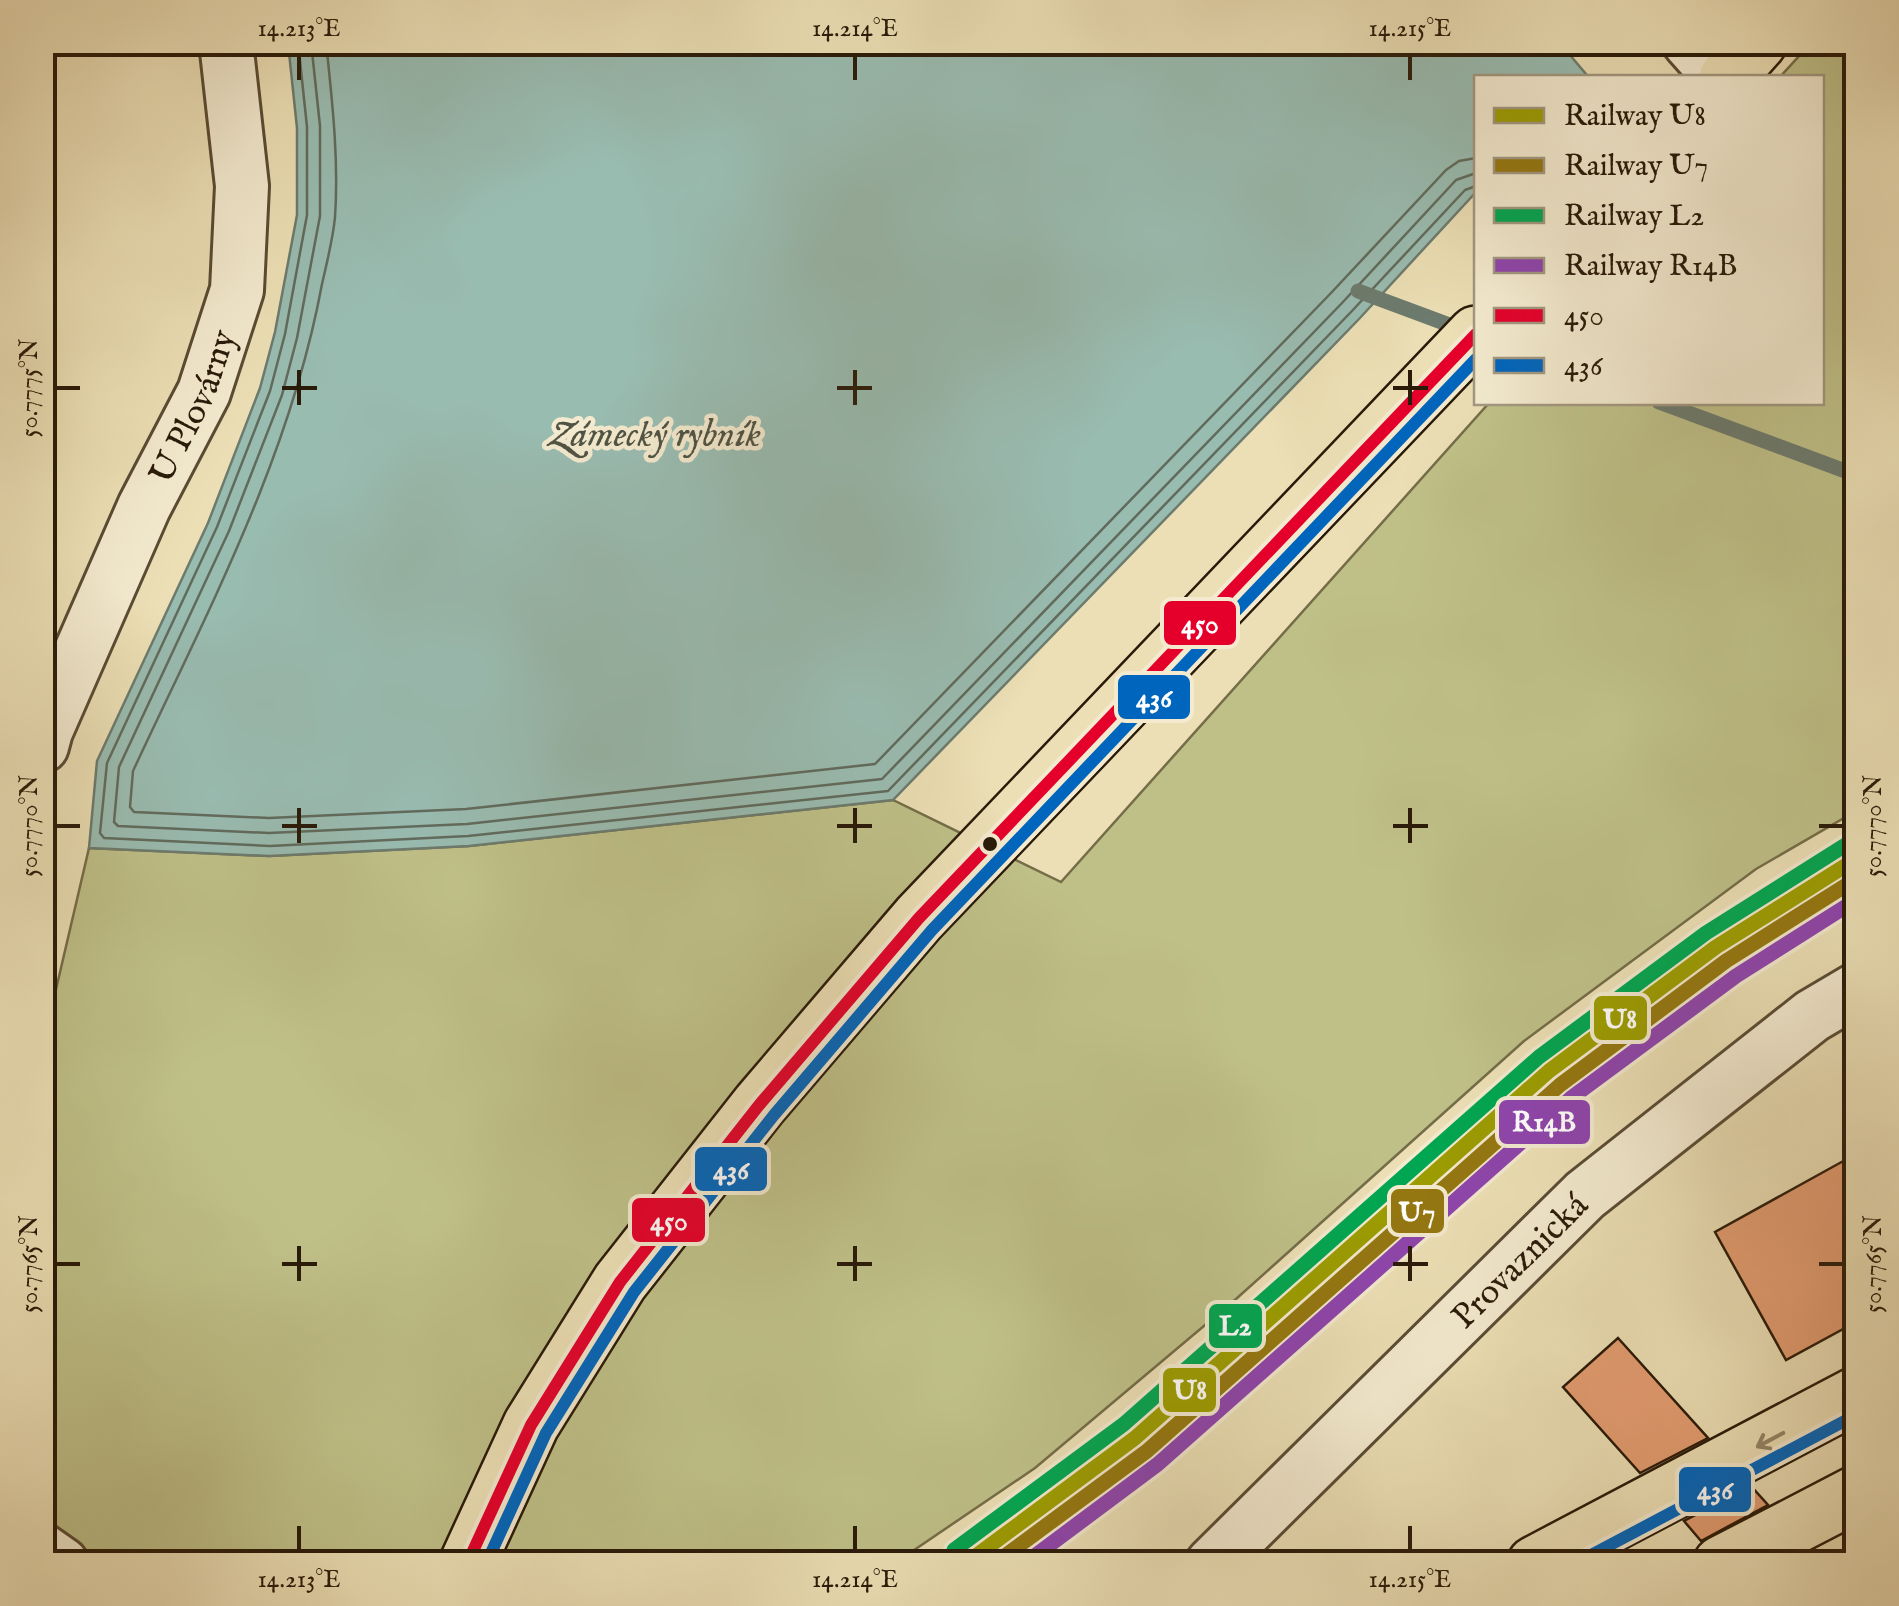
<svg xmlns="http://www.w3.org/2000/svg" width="1899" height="1606" font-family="'IM FELL English',serif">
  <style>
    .green { fill: #bfc088; stroke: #746d48; stroke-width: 2.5 }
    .water { fill: #99bcb1; stroke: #6c7b6e; stroke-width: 2.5 }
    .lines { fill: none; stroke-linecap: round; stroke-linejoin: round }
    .shore { stroke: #616b5d; stroke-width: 2.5 }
    .stream { stroke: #6c7b6e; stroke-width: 15 }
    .building { fill: #e39d71; stroke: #291a09; stroke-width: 2.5 }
    .minor-casing { stroke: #5a4b34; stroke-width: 58 }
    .primary-casing { stroke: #291a09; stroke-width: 60 }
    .minor { stroke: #f3eacf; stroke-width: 52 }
    .primary { stroke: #ecdfb5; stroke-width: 55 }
    .bus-1-casing { stroke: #f3eacf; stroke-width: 20 }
    .bus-2-casing { stroke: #f3eacf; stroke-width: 20 }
    .bus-1 { stroke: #e4002b; stroke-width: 12 }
    .bus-2 { stroke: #0065bd; stroke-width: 12 }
    .rail-1-casing { stroke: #f3eacf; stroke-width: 22 }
    .rail-2-casing { stroke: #f3eacf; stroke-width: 22 }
    .rail-3-casing { stroke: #f3eacf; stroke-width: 22 }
    .rail-4-casing { stroke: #f3eacf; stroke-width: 22 }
    .rail-1 { stroke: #9c9c01; stroke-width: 15 }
    .rail-2 { stroke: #947710; stroke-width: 15 }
    .rail-3 { stroke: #00a651; stroke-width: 15 }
    .rail-4 { stroke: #8e44ad; stroke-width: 15 }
    .oneway { stroke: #948668 }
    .ticks { fill: none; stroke: #291a09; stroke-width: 4 }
    .bus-dot { fill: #291a09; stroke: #f3eacf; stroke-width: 4 }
    .labels { text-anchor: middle; stroke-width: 9; stroke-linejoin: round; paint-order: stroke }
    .street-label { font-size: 35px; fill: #291a09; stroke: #f3eacf }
    .water-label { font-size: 38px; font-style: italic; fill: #505344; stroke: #f3eacf }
    .line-badge { stroke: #f3eacf; stroke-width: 4 }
    .badge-label { font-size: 28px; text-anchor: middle; font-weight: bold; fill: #fff }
    .neatline { fill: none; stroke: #291a09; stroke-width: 4 }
    .ticks-label { font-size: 25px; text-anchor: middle; fill: #291a09 }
  </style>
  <rect width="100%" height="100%" fill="#ecdfb5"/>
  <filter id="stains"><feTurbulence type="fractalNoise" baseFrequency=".002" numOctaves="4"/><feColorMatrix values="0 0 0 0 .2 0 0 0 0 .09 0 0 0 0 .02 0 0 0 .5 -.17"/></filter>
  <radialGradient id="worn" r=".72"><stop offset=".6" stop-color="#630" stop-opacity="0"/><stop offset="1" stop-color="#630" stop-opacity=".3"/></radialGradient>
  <!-- green -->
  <path class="green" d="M 1811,43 L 1856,43 L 1856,811 L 1756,869 L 1524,1041 L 1236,1299 L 1035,1468 L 895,1563 L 43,1564 L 43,1045 L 89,848 L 269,856 L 469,846 L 893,800 L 1061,882 L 1489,403 L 1822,402 L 1822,78 L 1780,77 Z"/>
  <!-- water -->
  <path class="water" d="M 1559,42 L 1586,74 L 1583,78 L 1476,78 L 1476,192 L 1359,319 L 893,800 L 469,846 L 269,856 L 89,848 L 97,761 L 208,523 L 260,388 L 275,332 L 297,215 L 297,128 L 288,43 Z"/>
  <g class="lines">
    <!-- shore -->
    <path class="shore" d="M 298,42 L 307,127 L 307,215 L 285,334 L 270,391 L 217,527 L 107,763 L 100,833 L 104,838 L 270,846 L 468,836 L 888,791 L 1351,312 L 1465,190 L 1476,186
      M 311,42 L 320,126 L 320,216 L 297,338 L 282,395 L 229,531 L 119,767 L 114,822 L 118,826 L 269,833 L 467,824 L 882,779 L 1342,303 L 1456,180 L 1476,173
      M 326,42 C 332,100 339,159 335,217 C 333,239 327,262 322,284 C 290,458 207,612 133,771 L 130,807 L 134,812 L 269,818 L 466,809 L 875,764 L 1331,293 L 1446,170 L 1459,161 L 1476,158"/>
    <!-- stream -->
    <path class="stream" d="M 1358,291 L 1463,330
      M 1659,402 L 1856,475"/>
  </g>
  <!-- building -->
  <path class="building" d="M 1856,1154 L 1856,1322 L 1786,1360 L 1715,1232 Z
    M 1618,1338 L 1708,1438 L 1640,1473 L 1563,1387 Z
    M 1751,1486 L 1768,1505 L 1701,1541 L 1684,1521 Z"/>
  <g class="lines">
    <defs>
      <g id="minor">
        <path d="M 1689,42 L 1721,78"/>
        <path id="s1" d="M 42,746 L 46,731 L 144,507 L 204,392 L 237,290 L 242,186 L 226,42"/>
        <path d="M 42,1550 L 62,1564"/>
        <path id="s2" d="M 1212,1564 L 1585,1195 L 1812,1016 L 1856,990"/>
      </g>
      <path id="primary" d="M 1727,78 L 1759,42
        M 467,1564 L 531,1425 L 620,1282 L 760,1104 L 919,918 L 1476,334
        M 1535,1564 L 1856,1395
        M 1721,1564 L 1856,1494"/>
    </defs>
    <!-- minor casing -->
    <use href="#minor" class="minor-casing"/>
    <!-- primary casing -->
    <use href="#primary" class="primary-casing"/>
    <!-- minor -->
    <use href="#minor" class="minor"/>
    <!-- primary -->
    <use href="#primary" class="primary"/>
    <defs>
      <path id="bus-1" d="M 467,1564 L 531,1425 L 620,1282 L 760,1104 L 919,918 L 1476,334"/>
      <path id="bus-2" d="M 486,1564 L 546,1433 L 634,1292 L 774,1115 L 932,930 L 1476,359
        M 1574,1564 L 1856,1415"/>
    </defs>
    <!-- bus-1 casing -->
    <use href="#bus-1" class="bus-1-casing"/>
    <!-- bus-2 casing -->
    <use href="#bus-2" class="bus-2-casing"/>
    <!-- bus-1 -->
    <use href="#bus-1" class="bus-1"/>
    <!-- bus-2 -->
    <use href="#bus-2" class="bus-2"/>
    <defs>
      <path id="rail-1" d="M 965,1564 L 1135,1438 L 1549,1071 L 1716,947 L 1856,859"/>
      <path id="rail-2" d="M 994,1564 L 1147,1451 L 1560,1085 L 1726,961 L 1856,879"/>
      <path id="rail-3" d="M 954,1550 L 1124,1424 L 1539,1057 L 1706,933 L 1847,844"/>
      <path id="rail-4" d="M 1024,1564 L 1158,1464 L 1571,1098 L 1736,976 L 1856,900"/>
    </defs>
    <!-- rail-1 casing -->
    <use href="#rail-1" class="rail-1-casing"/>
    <!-- rail-2 casing -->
    <use href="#rail-2" class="rail-2-casing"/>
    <!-- rail-3 casing -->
    <use href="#rail-3" class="rail-3-casing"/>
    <!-- rail-4 casing -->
    <use href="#rail-4" class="rail-4-casing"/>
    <!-- rail-1 -->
    <use href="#rail-1" class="rail-1"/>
    <!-- rail-2 -->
    <use href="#rail-2" class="rail-2"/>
    <!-- rail-3 -->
    <use href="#rail-3" class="rail-3"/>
    <!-- rail-4 -->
    <use href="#rail-4" class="rail-4"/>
  </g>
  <!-- one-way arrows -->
  <defs><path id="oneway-shaft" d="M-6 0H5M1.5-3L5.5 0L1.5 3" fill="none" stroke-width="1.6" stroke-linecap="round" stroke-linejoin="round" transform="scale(2.5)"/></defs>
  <use class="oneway" href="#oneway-shaft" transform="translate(1770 1440) rotate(152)"/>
  <!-- ticks -->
  <path class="ticks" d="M 299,55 L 299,80M 855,55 L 855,80M 1410,55 L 1410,80M 299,370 L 299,405M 855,370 L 855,405M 1410,370 L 1410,405M 55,388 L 80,388M 282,388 L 317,388M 837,388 L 872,388M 1393,388 L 1428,388M 299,808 L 299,843M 855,808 L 855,843M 1410,808 L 1410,843M 55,826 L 80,826M 282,826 L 317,826M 837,826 L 872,826M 1393,826 L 1428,826M 1819,826 L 1844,826M 299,1246 L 299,1281M 855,1246 L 855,1281M 1410,1246 L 1410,1281M 55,1264 L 80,1264M 282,1264 L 317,1264M 837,1264 L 872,1264M 1393,1264 L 1428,1264M 1819,1264 L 1844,1264M 299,1526 L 299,1551M 855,1526 L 855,1551M 1410,1526 L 1410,1551"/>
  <!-- markers -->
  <circle class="bus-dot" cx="990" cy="844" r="9"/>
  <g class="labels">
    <!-- street labels -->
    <g class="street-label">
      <text dy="12" stroke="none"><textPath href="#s1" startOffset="372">U Plovárny</textPath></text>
      <text dy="12" stroke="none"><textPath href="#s2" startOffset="432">Provaznická</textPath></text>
    </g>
    <!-- water labels -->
    <g class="water-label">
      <text x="655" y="446">Zámecký rybník</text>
    </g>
  </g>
  <g class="line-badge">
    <rect x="1162" y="599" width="76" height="48" rx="10" fill="#e4002b"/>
    <rect x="1116" y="673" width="76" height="48" rx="10" fill="#0065bd"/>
    <rect x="1592" y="994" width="57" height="48" rx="10" fill="#9c9c01"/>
    <rect x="1497" y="1098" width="95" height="48" rx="10" fill="#8e44ad"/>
    <rect x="693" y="1145" width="76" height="48" rx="10" fill="#0065bd"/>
    <rect x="1389" y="1187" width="57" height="48" rx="10" fill="#947710"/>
    <rect x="630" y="1196" width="77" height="48" rx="10" fill="#e4002b"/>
    <rect x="1207" y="1302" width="57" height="48" rx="10" fill="#00a651"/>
    <rect x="1161" y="1366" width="57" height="48" rx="10" fill="#9c9c01"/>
    <rect x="1677" y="1465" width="76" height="49" rx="10" fill="#0065bd"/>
  </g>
  <g class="badge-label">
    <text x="1200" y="633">450</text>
    <text x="1154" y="707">436</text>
    <text x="1620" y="1028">U8</text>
    <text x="1544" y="1131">R14B</text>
    <text x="731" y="1179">436</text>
    <text x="1417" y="1221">U7</text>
    <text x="669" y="1230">450</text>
    <text x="1235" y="1335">L2</text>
    <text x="1190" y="1399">U8</text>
    <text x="1715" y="1499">436</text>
  </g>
  <!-- margin -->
  <rect width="1899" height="1606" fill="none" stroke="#ecdfb5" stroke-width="110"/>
  <!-- legend -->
  <rect x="1474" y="75" width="350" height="330" fill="#f3eacf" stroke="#a29780" stroke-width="2.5"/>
  <rect x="1494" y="108" width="50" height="15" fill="#9c9c01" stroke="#a29780" stroke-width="2.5"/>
  <text x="1564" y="125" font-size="30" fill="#291a09">Railway U8</text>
  <rect x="1494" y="158" width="50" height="15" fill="#947710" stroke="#a29780" stroke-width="2.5"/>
  <text x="1564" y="175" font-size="30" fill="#291a09">Railway U7</text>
  <rect x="1494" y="208" width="50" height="15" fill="#00a651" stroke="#a29780" stroke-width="2.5"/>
  <text x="1564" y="225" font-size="30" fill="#291a09">Railway L2</text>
  <rect x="1494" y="258" width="50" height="15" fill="#8e44ad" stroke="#a29780" stroke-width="2.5"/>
  <text x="1564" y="275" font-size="30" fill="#291a09">Railway R14B</text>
  <rect x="1494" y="308" width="50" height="15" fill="#e4002b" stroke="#a29780" stroke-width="2.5"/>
  <text x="1564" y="325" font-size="30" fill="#291a09">450</text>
  <rect x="1494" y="358" width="50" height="15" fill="#0065bd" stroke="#a29780" stroke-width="2.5"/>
  <text x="1564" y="375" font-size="30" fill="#291a09">436</text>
  <rect x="55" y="55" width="1789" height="1496" class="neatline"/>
  <g class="ticks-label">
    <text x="299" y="36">14.213°E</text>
    <text x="855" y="36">14.214°E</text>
    <text x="1410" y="36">14.215°E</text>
    <text transform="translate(28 388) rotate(-90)" y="9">50.7775°N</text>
    <text transform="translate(28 826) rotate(-90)" y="9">50.7770°N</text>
    <text transform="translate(1872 826) rotate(-90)" y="9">50.7770°N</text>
    <text transform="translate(28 1264) rotate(-90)" y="9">50.7765°N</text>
    <text transform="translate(1872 1264) rotate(-90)" y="9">50.7765°N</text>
    <text x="299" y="1587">14.213°E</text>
    <text x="855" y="1587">14.214°E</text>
    <text x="1410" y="1587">14.215°E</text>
  </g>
  <rect width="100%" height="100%" filter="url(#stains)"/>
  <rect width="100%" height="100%" fill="url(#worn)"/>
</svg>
